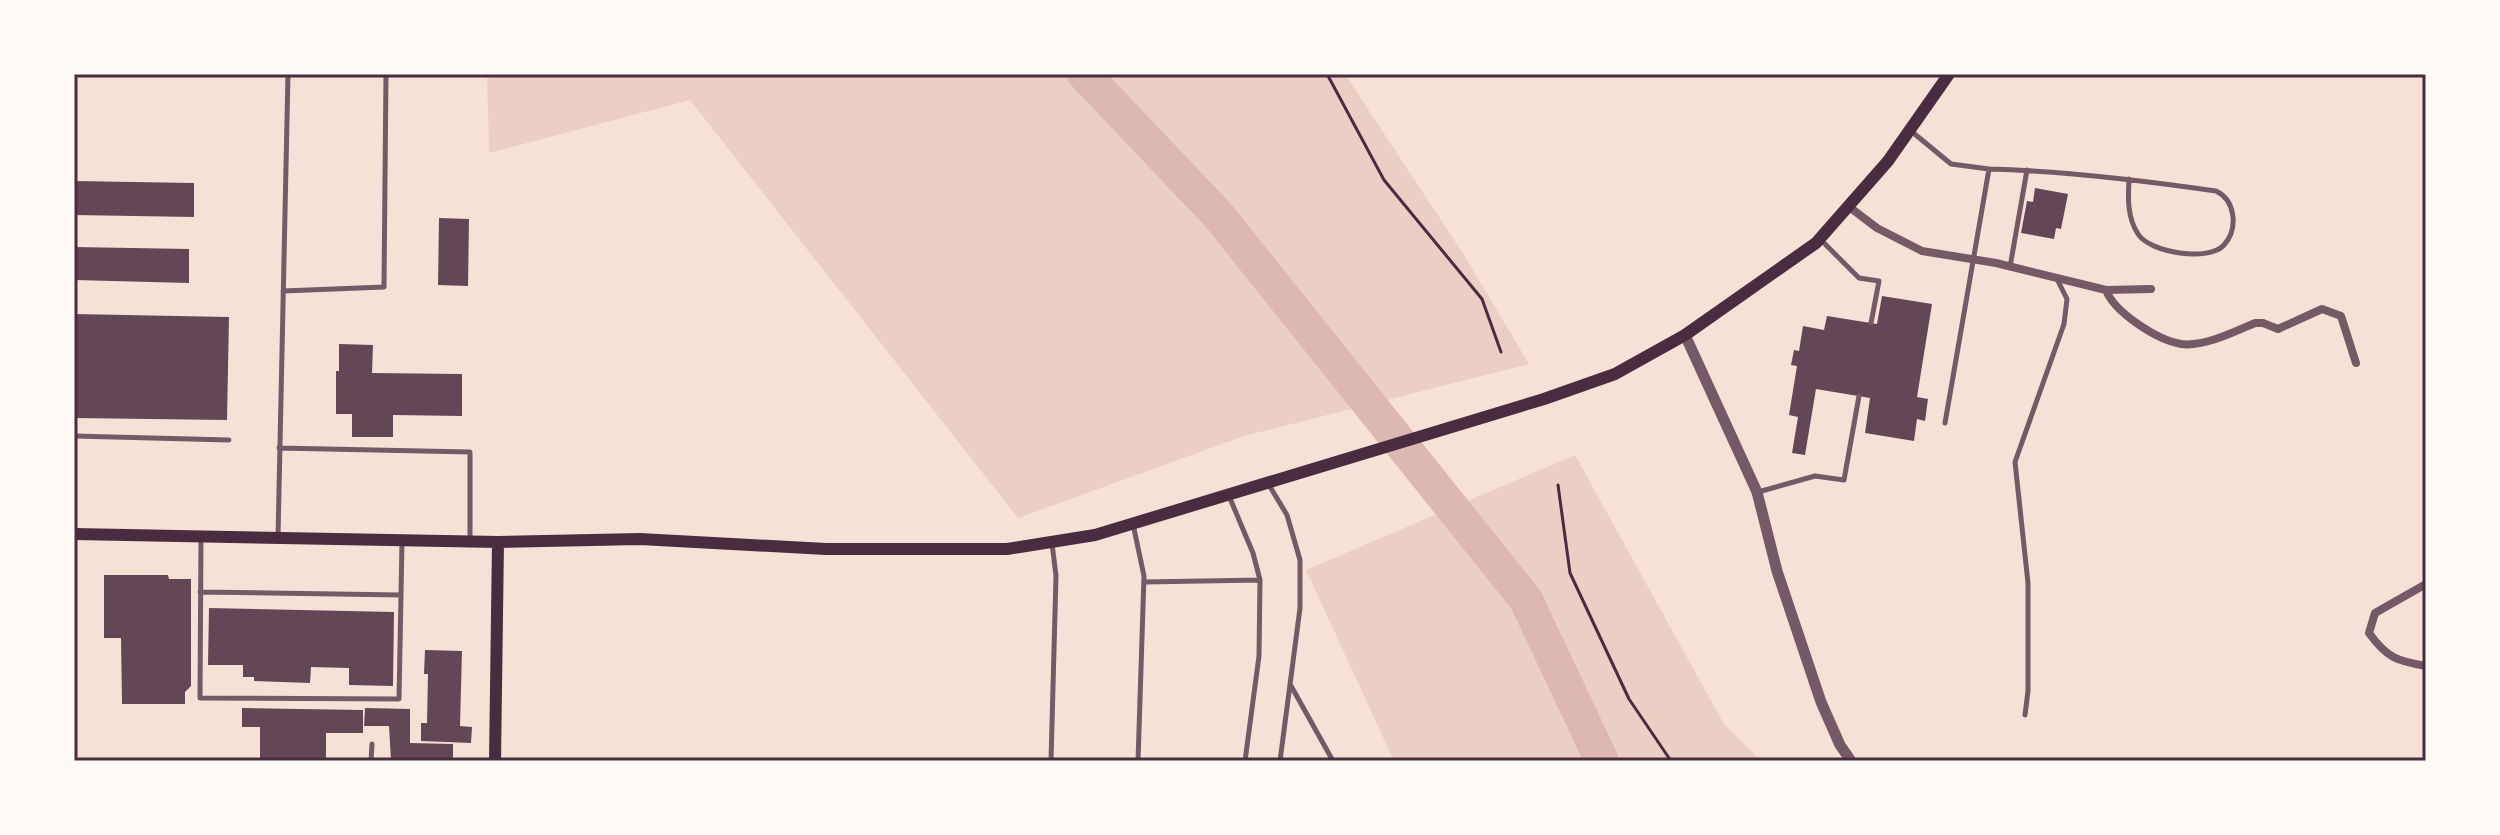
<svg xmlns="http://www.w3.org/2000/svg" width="2500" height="835" font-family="Manrope,sans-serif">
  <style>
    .green { fill: #ebcfc5 }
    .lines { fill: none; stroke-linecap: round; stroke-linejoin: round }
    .river { stroke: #dcb8b0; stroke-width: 34 }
    .building { fill: #644757 }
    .path { stroke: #4a2c40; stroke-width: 3 }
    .service { stroke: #755966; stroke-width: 5 }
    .minor { stroke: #755966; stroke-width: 8 }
    .tertiary { stroke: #755966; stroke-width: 11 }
    .secondary { stroke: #4a2c40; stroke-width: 12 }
    .neatline { fill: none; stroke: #4a2c40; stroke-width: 3 }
  </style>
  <rect width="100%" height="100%" fill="#f7e1d7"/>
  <!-- green -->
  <path class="green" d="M 487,74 L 1345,74 L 1464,255 L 1529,364 L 1244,436 L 1018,518 L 690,100 L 489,153 Z
    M 1575,455 L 1724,724 L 1761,761 L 1394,761 L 1306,570 Z"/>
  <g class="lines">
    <!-- river -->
    <path class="river" d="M 1084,74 L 1218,215 L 1526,600 L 1602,761"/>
  </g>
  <!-- building -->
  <path class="building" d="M 74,181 L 194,183 L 194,217 L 74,215 Z
    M 2035,188 L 2068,194 L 2061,229 L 2056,228 L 2054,239 L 2021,233 L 2027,201 L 2033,202 Z
    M 439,218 L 469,219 L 468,286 L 438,285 Z
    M 74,247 L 189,249 L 189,283 L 74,280 Z
    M 1882,296 L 1932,304 L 1917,397 L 1928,399 L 1925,421 L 1917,419 L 1914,441 L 1865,433 L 1870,398 L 1816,389 L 1805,455 L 1792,453 L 1798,417 L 1789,415 L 1797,366 L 1791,365 L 1794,350 L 1799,351 L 1803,326 L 1824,330 L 1827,316 L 1877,324 Z
    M 74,314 L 229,317 L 227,420 L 74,418 Z
    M 339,344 L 373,345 L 372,373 L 462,374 L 462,416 L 393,415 L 393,437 L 352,437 L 352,414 L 336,414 L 336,371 L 339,371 Z
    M 104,575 L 168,575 L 169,579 L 191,579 L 191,686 L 185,692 L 185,704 L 122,704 L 121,638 L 104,638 Z
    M 209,608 L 394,612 L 393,686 L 349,685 L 349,668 L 311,667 L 310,683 L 254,681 L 254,677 L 243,677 L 243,665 L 208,665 Z
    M 425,650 L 462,651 L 460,726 L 472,727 L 471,743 L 421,741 L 421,723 L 427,723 L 428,674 L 424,674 Z
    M 242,708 L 363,710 L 363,733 L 326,733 L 326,758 L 260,758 L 260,727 L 242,727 Z
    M 365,708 L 410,709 L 410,743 L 453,744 L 453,761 L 391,761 L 389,726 L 364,726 Z"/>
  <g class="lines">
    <!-- path -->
    <path class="path" d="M 1327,74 L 1384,180 L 1482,299 L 1501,352
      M 1558,485 L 1570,573 L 1629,699 L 1671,761"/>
    <!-- service -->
    <path class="service" d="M 1911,131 L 1951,164 L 1989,169 L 1945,423
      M 1989,169 C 2065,171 2140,180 2216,191 C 2235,200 2239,228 2224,245 C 2209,262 2150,253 2138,234 C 2127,217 2128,198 2129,179
      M 1820,239 L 1859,278 L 1879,281 L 1871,323
      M 2010,267 L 2027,170
      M 283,291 L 384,287 L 386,74
      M 74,436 L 229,440
      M 279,448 L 470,452 L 470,540
      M 1269,485 L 1287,515 L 1300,560 L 1300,608 L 1280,761
      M 1758,492 L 1815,476 L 1844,480 L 1859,396
      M 1133,524 L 1144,576 L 1138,761
      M 201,537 L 200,698 L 399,699 L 402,542
      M 278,537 L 288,74
      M 1144,582 L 1260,580 L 1253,553 L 1229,496
      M 200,592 L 401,595
      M 1290,684 L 1333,761
      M 2025,715 L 2028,691 L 2028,583 L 2015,462 L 2064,324 L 2067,299 L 2057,279
      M 371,761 L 372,744
      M 1051,761 L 1056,576 L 1052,543
      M 1245,761 L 1259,656 L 1260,580"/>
    <!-- minor -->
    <path class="minor" d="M 1848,206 L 1877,228 L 1922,251 L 1996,263 L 2106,290 L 2151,289
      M 2106,290 C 2114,312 2157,340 2181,344 C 2204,347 2234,332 2255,323 L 2263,323 L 2278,329 L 2322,309 L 2341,316 L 2356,363
      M 2426,584 L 2375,613 L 2369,633 C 2387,658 2397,661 2426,666"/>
    <!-- tertiary -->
    <path class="tertiary" d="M 1685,335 L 1757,492 L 1777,571 L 1821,702 L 1840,745 L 1851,761"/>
    <!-- secondary -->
    <path class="secondary" d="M 74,534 L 498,542 L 640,539 L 826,549 L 1007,549 L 1095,535 L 1544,399 L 1615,374 L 1685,335 L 1816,243 L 1888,161 L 1949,74
      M 495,761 L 498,542"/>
  </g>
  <!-- border -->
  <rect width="2500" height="835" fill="none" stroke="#fffaf5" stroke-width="152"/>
  <rect x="76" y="76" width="2348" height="683" class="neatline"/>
</svg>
